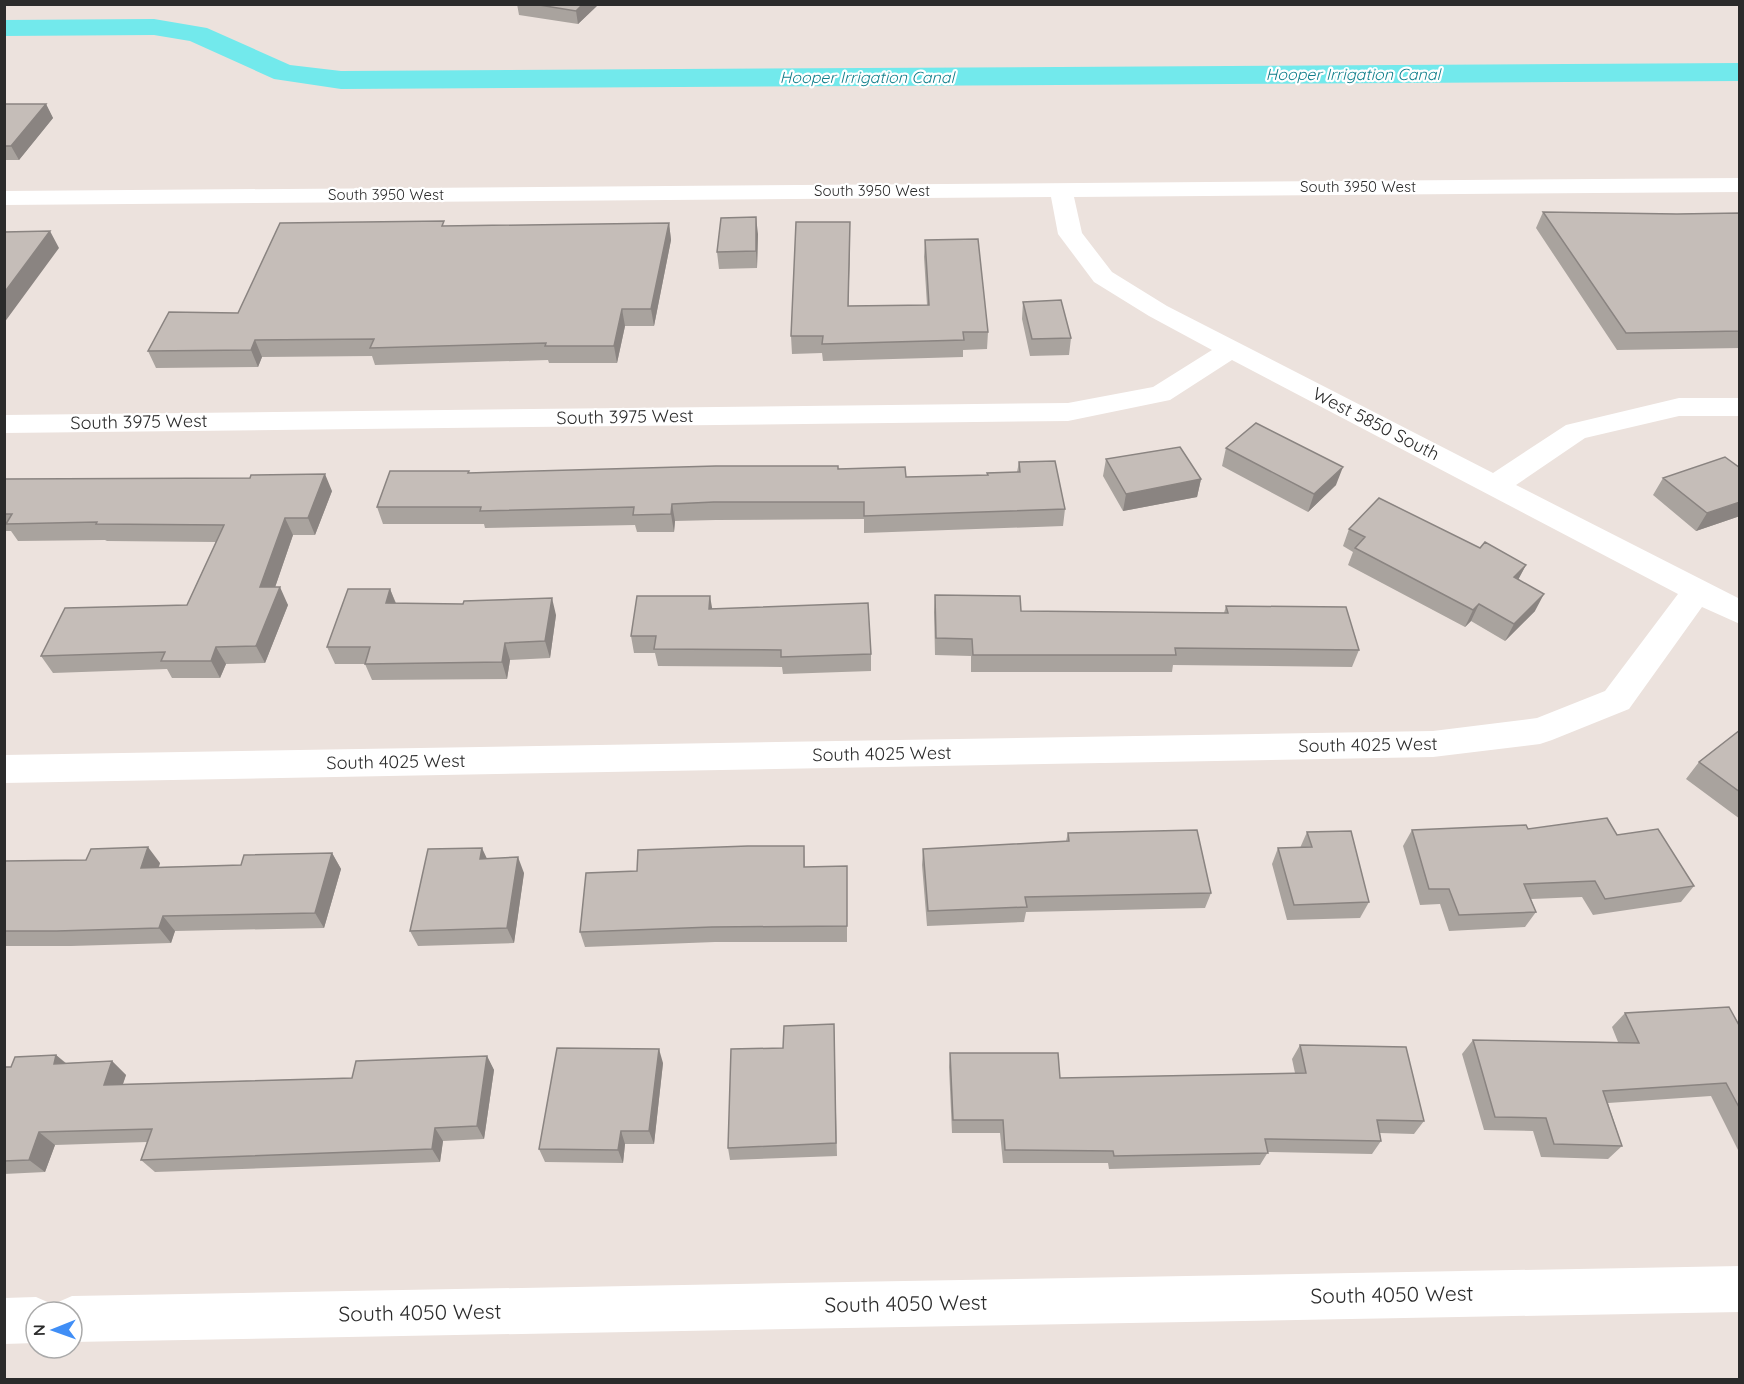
<svg xmlns="http://www.w3.org/2000/svg" width="1744" height="1384" viewBox="0 0 1744 1384" font-family="Quicksand,sans-serif">
	<rect width="100%" height="100%" fill="#ece2dd"/>
	<g fill="none" stroke-linecap="round" stroke-linejoin="round">
		<!-- canal -->
		<path fill="#72e9ec" fill-rule="evenodd" d="M154 19 207 28 290 65 341 71 1740 63V81L341 89 274 79 190 41 154 35 4 36V20Z"/>
		<!-- minor -->
		<path fill="#fff" fill-rule="evenodd" d="M1740 178V192L1074 197 1082 233 1112 272 1167 306 1493 473 1566 425 1679 398H1740V416H1679L1585 438 1516 485 1740 599V624L1702 607 1629 709 1552 740 1540 744 1433 757 4 783V755L1433 731 1537 718 1605 691 1678 594 1232 360 1170 400 1068 421 4 433V415L1068 403 1153 387 1212 350 1149 316 1094 282 1058 234 1051 197 4 205V191Z
			M1740 1266V1312L72 1342V1312H36V1343L4 1344V1298L36 1297 52 1304 54 1307 56 1303 72 1296Z"/>
	</g>
	<!-- wall -->
	<path fill="#a9a39e" d="M517 4H599L578 24 519 15Z
		M4 104H46L53 118 19 160H4Z
		M1543 212 1677 214 1740 213V348L1617 350 1536 228Z
		M669 223 671 240 654 326H625L617 363H549L548 360 375 365 372 356 262 357 258 367 156 368 148 351 446 226Z
		M758 234 757 268 719 269 717 252Z
		M850 239 848 306 927 305 924 257 925 240 988 332 987 349 963 350V357L823 361 822 353 792 354 791 336Z
		M1023 302 1071 338 1069 355 1030 356 1022 319Z
		M1226 448 1336 485 1308 512 1222 466Z
		M1106 459 1201 479 1197 497 1123 511 1103 476Z
		M1019 462 1065 509 1063 526 864 533V519L716 520 675 521 674 532H637L635 525 485 528 484 524H383L377 507 470 473 838 469 906 477 987 476V473L1017 472Z
		M1740 468V516L1696 531 1653 495 1663 478Z
		M4 479 332 491 315 535H293L275 587 288 605 265 663 226 664 220 678H172L167 669 53 673 41 656 187 605 216 542 107 541 105 540 18 541 11 531H4Z
		M1349 529 1480 548 1526 565 1518 579 1535 611 1505 641 1471 621 1465 627 1348 565 1353 552 1343 546Z
		M390 589 396 603 556 615 550 658 510 660 507 679 372 680 365 664H335L327 647Z
		M935 595 1021 611 1224 613 1226 606 1359 650 1352 667 1173 665 1172 672H971V656L935 655 934 612Z
		M712 609 871 654V671L783 674 782 667 658 666 655 653H634L631 636Z
		M1740 730V819L1686 779 1699 762Z
		M1528 829 1617 835 1694 886 1681 902 1593 915 1582 897 1531 899 1536 912 1525 927 1449 931 1440 904 1420 905 1403 846 1412 830Z
		M1307 832 1369 902 1360 918 1287 920 1272 864 1278 848H1300Z
		M1068 833 1211 893 1205 908 1026 912 1024 922 927 926 922 865 923 849 1066 841Z
		M804 846 805 867 847 866V942H715L585 947 580 932Z
		M332 853 341 869 324 928 175 931 171 943 71 946H4V861L160 863 159 867 241 865Z
		M487 858 524 873 514 943 418 946 410 931Z
		M1625 1013 1740 1027V1154L1711 1096 1608 1103 1622 1146 1608 1159 1541 1157 1533 1131 1484 1130 1462 1054 1473 1040 1618 1042 1612 1027Z
		M834 1024 837 1156 730 1160 728 1148 783 1048Z
		M1300 1045 1424 1121 1414 1134 1380 1133 1381 1141 1372 1154 1268 1152 1260 1165 1109 1169 1108 1163H1003L1000 1133H952L949 1067 950 1053 1060 1078 1295 1073 1292 1059Z
		M56 1055 66 1063 112 1061 126 1075 123 1084 352 1078 487 1056 494 1070 484 1139 443 1141 440 1162 155 1172 141 1160 147 1142 55 1145 45 1172 4 1174V1067H11Z
		M663 1063 654 1144H625L623 1163 545 1162 539 1149Z"/>
	<!-- shaded-wall -->
	<path fill="#8a8481" d="M583 4H599L578 24 576 11Z
		M46 104 53 118 19 160 11 146Z
		M756 217 758 234 757 268 756 251Z
		M850 222V239L848 323V306Z
		M669 223 671 240 654 326 651 309Z
		M50 231 59 248 4 323V293Z
		M622 309 625 326 617 363 614 346Z
		M255 340 262 357 258 367 251 350Z
		M1343 467 1336 485 1308 512 1314 494Z
		M325 474 332 491 315 535 308 518Z
		M1201 479 1197 497 1123 511 1126 494Z
		M1740 502V516L1696 531 1707 513Z
		M672 504 675 521 674 532 671 514Z
		M285 518 293 535 269 605 260 587Z
		M1526 565 1517 582 1514 577Z
		M280 587 288 605 265 663 256 646Z
		M390 589 397 607 386 603Z
		M1544 594 1535 611 1505 641 1514 624Z
		M710 596 713 613 709 609Z
		M552 598 556 615 550 658 545 641Z
		M1479 604 1471 621 1465 627 1473 610Z
		M505 643 510 660 507 679 502 662Z
		M216 647 226 664 220 678 211 661Z
		M148 847 160 863 153 883 141 868Z
		M482 848 489 863 480 859Z
		M332 853 341 869 324 928 315 913Z
		M518 857 524 873 514 943 507 928Z
		M163 916 175 931 171 943 159 928Z
		M659 1049 663 1063 654 1144 649 1131Z
		M56 1055 71 1068 54 1064Z
		M487 1056 494 1070 484 1139 477 1126Z
		M112 1061 126 1075 118 1098 104 1085Z
		M435 1128 443 1141 440 1162 432 1149Z
		M621 1131 625 1144 623 1163 618 1150Z
		M39 1132 55 1145 45 1172 29 1160Z"/>
	<!-- building -->
	<path fill="#c5bdb8" stroke="#8a8481" stroke-width="1.5" d="M533 4H583L576 11Z
		M4 104H46L11 146H4Z
		M1543 212 1677 214 1740 213V331L1626 333Z
		M756 217V251L717 252 721 218Z
		M444 221 442 226 669 223 651 309H622L614 346H545L546 343 370 348 374 339 255 340 251 350 148 351 169 312 238 313 280 223Z
		M796 222H850L848 306 929 305 925 240 978 239 988 332H963L964 340 822 344 823 336H791Z
		M50 231 4 293V232Z
		M1061 300 1071 338 1032 339 1023 302Z
		M1256 423 1343 467 1314 494 1226 448Z
		M1180 447 1201 479 1126 494 1106 459Z
		M1725 457 1740 468V502L1707 513 1663 478Z
		M1055 461 1065 509 864 516V502H714L672 504 671 514 633 515 634 507 480 511 481 507H377L390 471H469L468 473 716 466H838V469L905 467 906 477 988 475 987 473 1020 472 1019 462Z
		M325 474 308 518H285L260 587H280L256 646 216 647 211 661H161L165 652 41 656 65 608 187 605 224 525 96 524 97 522 6 524 12 514H4V479L250 478 251 475Z
		M1379 498 1480 548 1485 542 1526 565 1514 577 1544 594 1514 624 1479 604 1473 610 1355 548 1365 537 1349 529Z
		M348 589H390L386 603 463 604 464 601 552 598 545 641 505 643 502 662 365 664 370 647H327Z
		M935 595 1020 596 1021 611 1228 613 1226 606 1346 607 1359 650 1175 648 1176 655H973L972 639 936 638Z
		M637 596H710L709 609 868 603 871 654 781 657V650L654 649 656 636H631Z
		M1740 730V792L1699 762Z
		M1607 818 1617 835 1658 829 1694 886 1605 899 1595 881 1524 884 1536 912 1459 915 1449 889H1429L1412 830 1526 825 1528 829Z
		M1197 830 1211 893 1025 897 1027 907 928 911 923 849 1069 841 1068 833Z
		M1351 831 1369 902 1294 905 1278 848 1312 847 1307 832Z
		M748 846H804V867L847 866V926L712 927 580 932 586 873 637 871 638 850Z
		M148 847 141 868 241 865 244 855 332 853 315 913 163 916 159 928 57 931H4V861L86 860 91 849Z
		M482 848 480 859 518 857 507 928 410 931 428 849Z
		M1729 1007 1740 1027V1109L1726 1083 1603 1091 1622 1146 1554 1144 1546 1118 1495 1117 1473 1040 1639 1043 1625 1013Z
		M834 1024 836 1143 728 1148 731 1049 783 1048 784 1026Z
		M1300 1045 1406 1047 1424 1121 1377 1120 1381 1141 1265 1139 1268 1153 1114 1156 1113 1151 1005 1150 1003 1120H953L950 1053H1058L1060 1078 1306 1073Z
		M557 1048 659 1049 649 1131H621L618 1150 539 1149Z
		M56 1055 54 1064 112 1061 104 1085 352 1078 356 1061 487 1056 477 1126 435 1128 432 1149 141 1160 152 1129 39 1132 29 1160 4 1161V1067H11L15 1057Z"/>
	<g text-anchor="middle" stroke-width="4.5" stroke-linejoin="round" paint-order="stroke">
		<!-- far-street labels -->
		<g font-size="15" fill="#2b2b2b" stroke="#fff">
			<text x="1358" y="192">South 3950 West</text>
			<text x="872" y="196">South 3950 West</text>
			<text x="386" y="200">South 3950 West</text>
		</g>
		<!-- far-water labels -->
		<g font-size="16" font-style="italic" fill="#107f8b" stroke="#fff">
			<text x="1353" y="80">Hooper Irrigation Canal</text>
			<text x="867" y="83">Hooper Irrigation Canal</text>
		</g>
		<!-- street labels -->
		<g font-size="18" fill="#2b2b2b" stroke="#fff">
			<text transform="translate(625 417) rotate(-1)" y="6">South 3975 West</text>
			<text transform="translate(139 422) rotate(-1)" y="6">South 3975 West</text>
			<text transform="translate(1376 424) rotate(27)" y="6">West 5850 South</text>
			<text transform="translate(1368 745) rotate(-1)" y="6">South 4025 West</text>
			<text transform="translate(882 754) rotate(-1)" y="6">South 4025 West</text>
			<text transform="translate(396 762) rotate(-1)" y="6">South 4025 West</text>
		</g>
		<!-- near-street labels -->
		<g font-size="21" fill="#2b2b2b" stroke="#fff">
			<text transform="translate(1392 1295) rotate(-1)" y="7">South 4050 West</text>
			<text transform="translate(906 1304) rotate(-1)" y="7">South 4050 West</text>
			<text transform="translate(420 1313) rotate(-1)" y="7">South 4050 West</text>
		</g>
	</g>
	<!-- border -->
	<rect width="1744" height="1384" fill="none" stroke="#2b2b2b" stroke-width="12"/>
	<!-- north arrow -->
	<g transform="translate(54 1330) rotate(269)"><circle r="28" fill="#ffffff" stroke="#aaaaaa" stroke-width="1.5"/>
	<path d="M0-4.5L10 22L0 15L-10 22Z" fill="#408ef6"/>
	<text y="-9" font-size="16" font-weight="bold" text-anchor="middle" fill="#2b2b2b">N</text>
	</g>
</svg>
